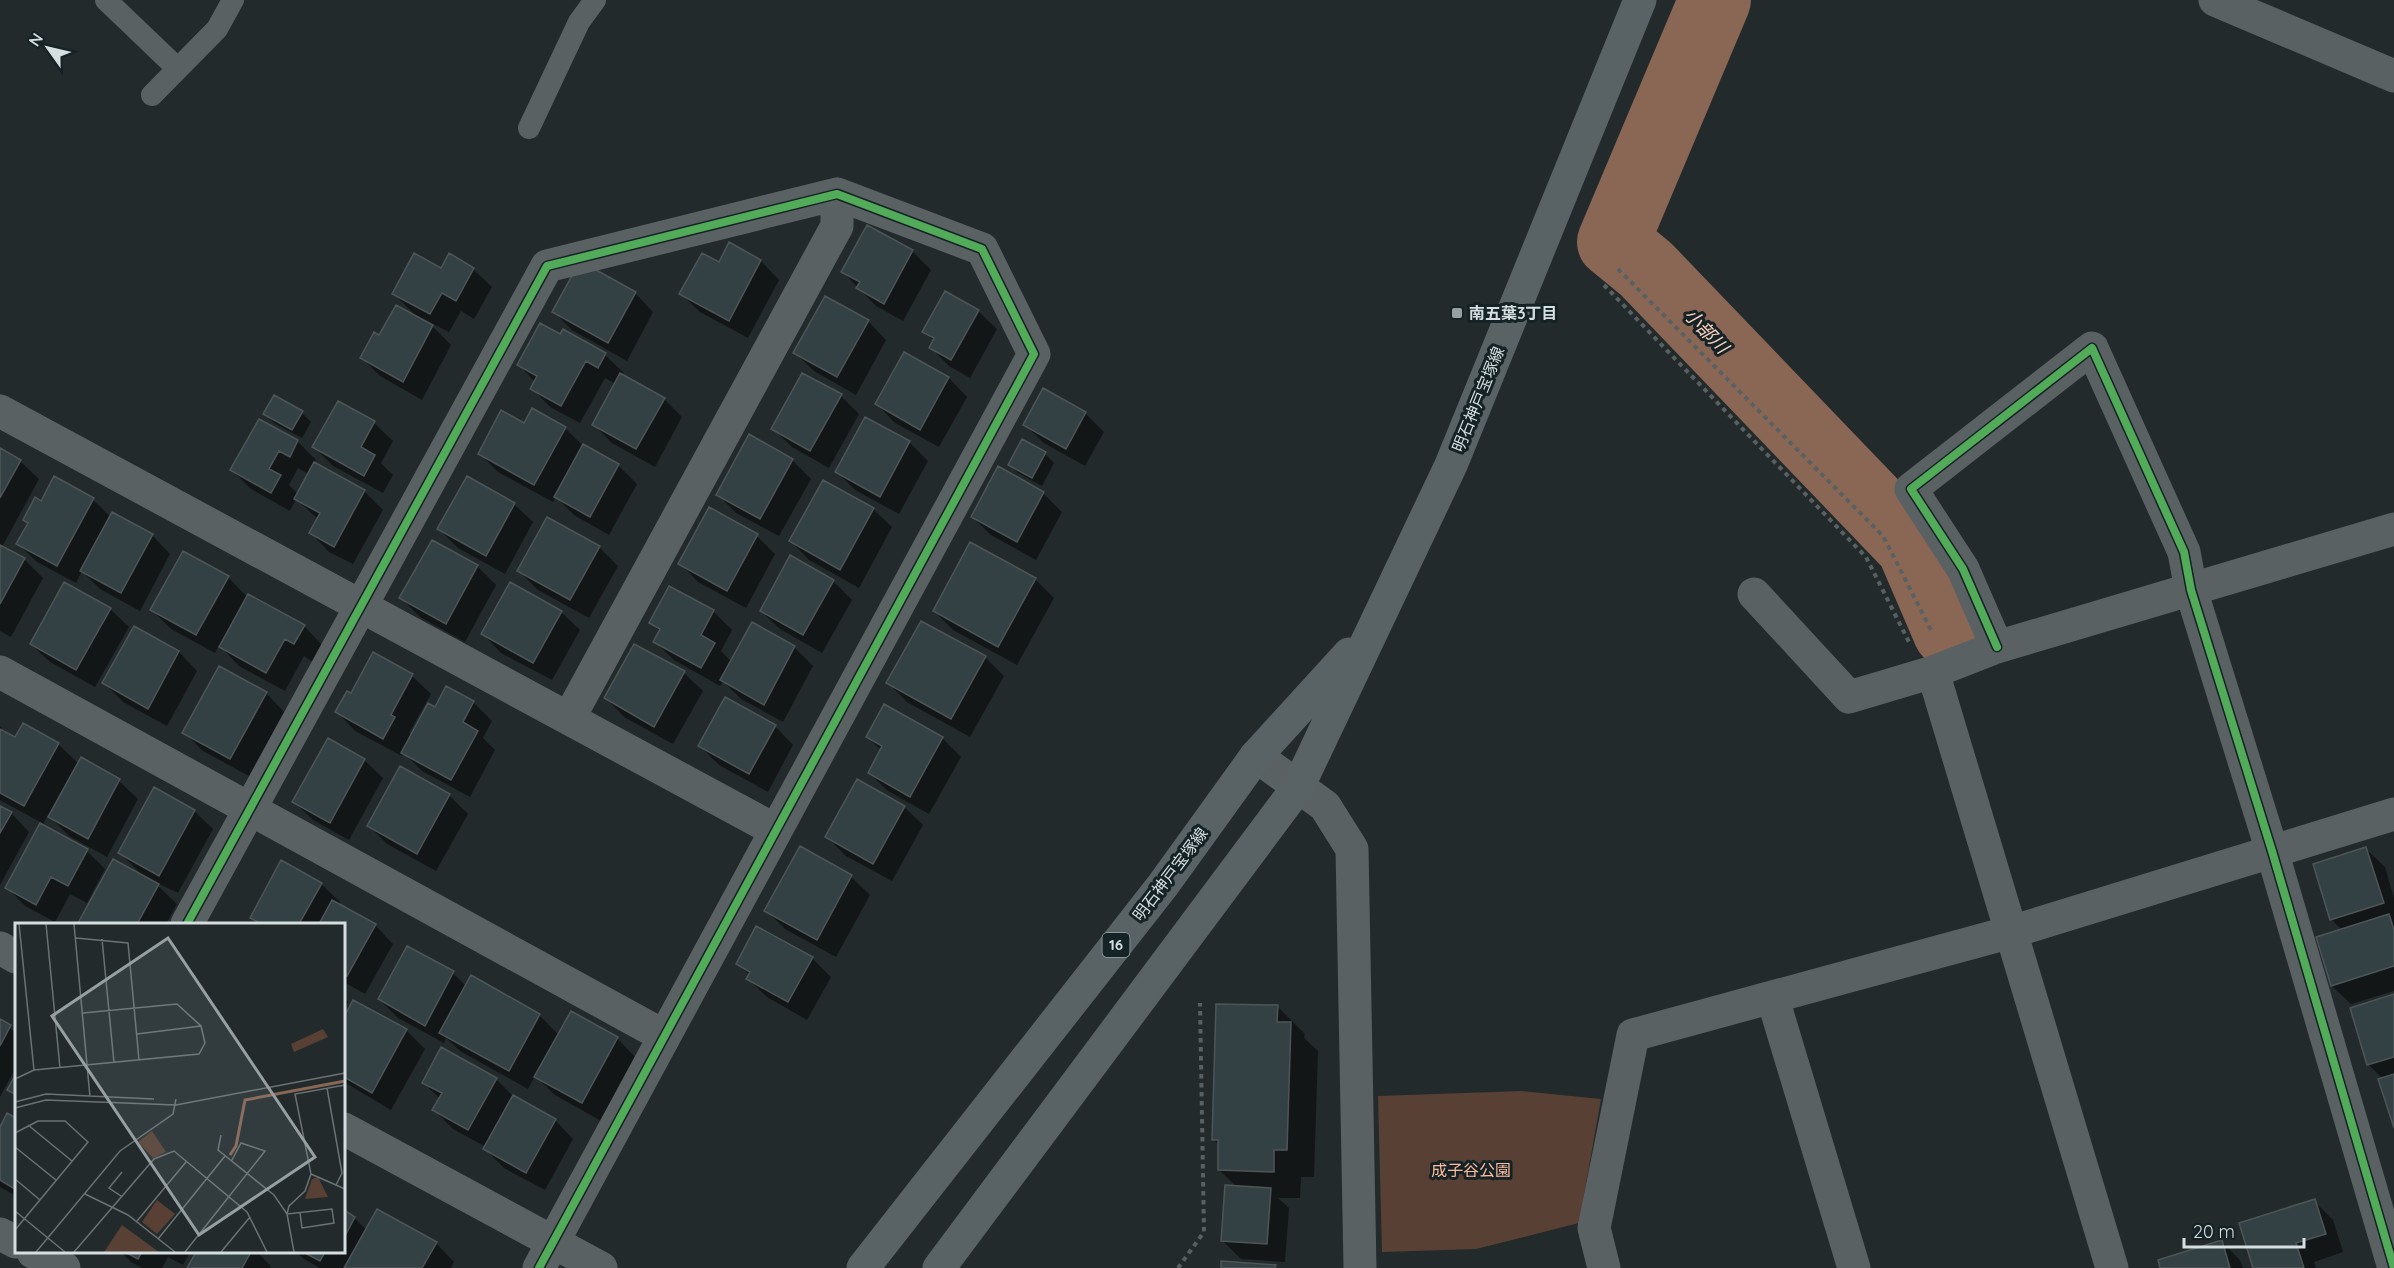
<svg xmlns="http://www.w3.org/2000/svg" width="2394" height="1268" viewBox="0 0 2394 1268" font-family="Quicksand,'Noto Sans JP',sans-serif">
	<rect width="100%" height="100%" fill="#222a2c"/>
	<!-- green -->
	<path fill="#584034" d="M1522 1091 1601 1099 1579 1223 1476 1249 1382 1252 1378 1096Z"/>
	<!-- shadow -->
	<path fill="#0007" fill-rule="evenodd" d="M868 227 912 251 931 270 903 321 876 306 843 272Z
		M730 245 761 261 779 280 748 338 700 312 681 294 719 264Z
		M473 269 492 287 474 319 461 311 449 332 427 321 451 345 422 400 380 376 362 358 380 337 417 317 394 294 441 270Z
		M635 293 653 312 627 361 572 330 554 312Z
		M978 311 997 329 970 378 949 366 931 348 934 341 924 331Z
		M868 321 886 340 856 395 814 371 795 353Z
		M563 331 605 355 624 373 622 376 664 399 682 417 655 467 612 443 594 425 616 384 605 378 580 423 550 407 532 388 535 382 519 365 561 335Z
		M904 354 949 378 967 397 939 447 895 423 877 404Z
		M1043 390 1085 413 1104 432 1085 466 1044 443 1025 425Z
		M841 396 859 414 829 468 792 447 773 429Z
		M339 403 374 423 393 441 381 463 393 475 383 493 333 466 314 447Z
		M302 413 311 422 302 438 274 423 265 414Z
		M866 419 909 442 928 461 899 514 855 490 837 472Z
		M259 421 298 442 316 460 314 464 364 491 383 510 353 564 329 552 311 533 318 519 296 499 290 511 251 489 232 470ZM298 468 309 474 298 494 289 485Z
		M565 428 583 446 618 465 637 484 609 535 574 515 556 497 553 502 498 472 480 454Z
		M750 436 792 460 811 479 779 536 736 513 717 494Z
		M1022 441 1045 454 1054 463 1042 486 1018 473 1009 464Z
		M0 450 20 461 39 479 2 547 24 559 43 578 11 637 0 631Z
		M999 468 1043 493 1062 512 1036 560 991 535 972 517Z
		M54 478 93 500 111 517 152 535 170 554 140 611 100 589 82 571 76 583 37 562 18 544 29 524 24 520 41 503Z
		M514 504 533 522 505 574 458 548 439 529Z
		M873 509 892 527 859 588 809 560 791 541Z
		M757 536 775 554 746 608 698 582 680 563Z
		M599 547 618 566 589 618 538 590 519 571Z
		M791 557 833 581 852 600 822 653 780 629 761 611Z
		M477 566 496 585 465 642 420 617 401 598Z
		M228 577 248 598 304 626 322 645 313 662 304 656 285 691 239 666 219 645 215 653 171 629 152 610Z
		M1035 579 1054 598 1017 665 953 630 934 611Z
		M670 588 714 612 732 630 721 651 732 662 753 624 794 647 813 666 783 722 741 699 723 681 720 686 674 660 655 642 660 632 651 622Z
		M110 609 129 627 95 687 50 662 31 644Z
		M561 612 580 630 552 680 501 653 483 634Z
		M134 628 179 652 197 671 167 726 123 702 104 683Z
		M635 646 684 673 703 691 673 744 624 717 606 698Z
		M374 654 412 676 431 694 409 733 412 736 435 709 447 688 473 702 492 721 483 738 495 750 470 797 422 771 404 753 402 756 355 731 337 712 352 695Z
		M985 657 1004 676 970 737 907 702 888 683Z
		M266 693 284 712 249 776 203 751 184 732Z
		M0 726 2 728 1 731 15 739 58 744 79 764 81 759 119 781 138 799 107 857 69 836 48 815 42 826 87 851 105 869 87 903 70 894 55 922 25 906 7 887 42 823 0 800Z
		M775 726 793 745 768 792 719 765 700 746Z
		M867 737 942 738 961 757 929 814 888 791 869 773 881 750Z
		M364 760 383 778 349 840 313 820 294 802Z
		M401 768 449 795 468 814 436 871 387 844 369 826Z
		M0 807 11 813 29 832 0 885Z
		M904 807 923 825 892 881 846 856 827 837Z
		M194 811 213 829 178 893 153 881 177 904 166 924H82L80 923 143 876 120 853Z
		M800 849 851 877 870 895 836 957 785 929 766 910Z
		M2366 849 2385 867 2394 898V991L2351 1004 2332 986 2318 938 2342 930 2331 919Z
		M321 884 340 902 339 905 375 925 393 944 365 994 344 982V924H259L252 917Z
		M757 928 812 958 831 977 807 1020 767 997 748 979 750 976 738 963Z
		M453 973 466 986 539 1015 559 1035 617 1038 635 1057 601 1121 555 1095 535 1076 528 1089 460 1051 446 1038 444 1043 398 1018 379 999Z
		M2394 996V1124L2383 1079 2369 1065 2352 1009Z
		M344 997 348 1002 344 1009Z
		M354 1002 406 1030 425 1049 391 1110 344 1082V1021Z
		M1277 1006 1305 1034 1304 1038 1318 1051 1314 1177H1301L1300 1198H1278L1289 1208 1285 1262 1241 1259 1223 1241 1237 1187 1219 1170V1145L1214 1140Z
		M0 1021 16 1033V1067L0 1097Z
		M496 1079 515 1098 555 1120 573 1139 545 1190 504 1168 485 1149 486 1147 453 1129 434 1110 440 1099 424 1083Z
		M8 1115 16 1120V1196L0 1187V1130Z
		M2314 1201 2333 1220 2343 1252 2314 1262 2316 1268H2254Z
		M344 1212 354 1218 367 1230 436 1243 454 1262 451 1268H320L304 1259 296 1252H344Z
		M2222 1242 2240 1260 2243 1268H2162Z
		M121 1252H190L183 1265 168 1257 162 1268H142L131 1262Z
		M198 1252H257L271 1266 270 1268H188Z"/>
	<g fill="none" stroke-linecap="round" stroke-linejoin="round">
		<!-- river -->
		<path stroke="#8a6654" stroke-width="72" d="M1715 0 1613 242 1646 269 1912 546 1949 632"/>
	</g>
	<!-- building -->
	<path fill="#334144" stroke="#4f5557" stroke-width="1.5" d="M867 225 913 250 884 304 856 288 860 282 841 272Z
		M729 242 761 260 729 321 679 294 702 253 719 262Z
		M414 253 441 268 449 253 474 268 456 301 442 293 430 314 392 294Z
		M580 261 636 292 608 343 552 312Z
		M945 291 979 310 951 360 929 348 934 338 922 332Z
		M825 296 869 320 837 377 793 353Z
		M396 305 433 325 403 382 360 358 374 332 379 335Z
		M540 323 560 334 563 329 606 353 598 368 586 361 561 406 530 389 537 376 517 365Z
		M904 352 949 377 920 430 875 404Z
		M620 373 665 398 636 449 592 425Z
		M802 373 842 394 810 451 771 429Z
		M1043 388 1086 412 1066 449 1023 425Z
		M274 395 303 411 292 430 263 414Z
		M338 401 375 421 361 447 375 455 364 476 312 447Z
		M532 408 566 427 534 485 478 454 501 410 524 423Z
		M865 417 910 441 880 497 835 472Z
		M259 419 298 440 290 457 279 451 269 469 281 475 271 493 230 470Z
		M749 434 793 459 760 519 716 495Z
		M1022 439 1046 452 1032 478 1008 465Z
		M583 444 619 464 590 517 554 497Z
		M0 448 21 460 0 498Z
		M314 462 365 490 334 547 309 533 320 513 294 499Z
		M998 466 1044 492 1017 542 971 517Z
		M54 476 94 498 57 566 16 544 28 523 23 520 35 497 41 501Z
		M467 476 515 503 486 556 437 529Z
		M823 480 874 508 840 570 789 541Z
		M709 507 758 534 727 591 678 564Z
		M112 512 153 534 121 593 80 571Z
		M547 517 600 546 570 600 517 571Z
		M432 540 478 565 446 624 399 598Z
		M970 542 1036 578 998 647 933 611Z
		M0 545 25 558 0 604Z
		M183 551 229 576 196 635 150 610Z
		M790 555 834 580 803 635 760 611Z
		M64 582 111 608 76 670 30 644Z
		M510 582 562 611 533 663 481 634Z
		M669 586 714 610 701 635 715 643 701 668 653 642 660 629 649 623Z
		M248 594 305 625 294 644 285 639 266 673 219 647Z
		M921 621 986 656 951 719 886 683Z
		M752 622 795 646 764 705 720 680Z
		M134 626 179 651 148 709 102 683Z
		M634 644 685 671 654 727 604 698Z
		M373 652 413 674 391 715 395 717 383 739 335 712 347 691 351 693Z
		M219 666 267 692 230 759 182 733Z
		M446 686 474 701 463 722 478 731 451 780 401 753 428 703 435 707Z
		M725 697 776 725 749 774 698 746Z
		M884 704 943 737 910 797 868 773 882 746 866 737Z
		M23 723 59 743 24 806 0 793V729L15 737Z
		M328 738 365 759 330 823 292 802Z
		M81 757 120 779 88 839 48 817Z
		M400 766 450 794 417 854 367 826Z
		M857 779 905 806 873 864 825 837Z
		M154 787 195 810 159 876 118 853Z
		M0 806 12 812 0 833Z
		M40 823 88 849 68 886 51 877 36 905 5 888Z
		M800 846 852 875 817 940 764 911Z
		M2366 847 2384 903 2330 920 2313 864Z
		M113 859 159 884 137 924H81L78 923Z
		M281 860 322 883 299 924H262L250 918Z
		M332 900 376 924 347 976 344 975V924H319Z
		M2389 914 2394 930V966L2331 986 2316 937Z
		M756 926 813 957 788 1002 746 979 750 972 736 964Z
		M407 946 454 971 425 1026 378 999Z
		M471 975 540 1014 509 1071 439 1033Z
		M2394 994V1057L2367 1065 2350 1008Z
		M353 1000 407 1029 372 1093 344 1077V1017Z
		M1216 1004 1278 1005 1277 1022H1291L1287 1150H1274V1172L1218 1170V1140H1212Z
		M571 1011 618 1037 582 1103 534 1077Z
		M0 1019 11 1025 0 1046Z
		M441 1047 497 1078 468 1130 432 1110 442 1093 422 1083Z
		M16 1074V1095L7 1090Z
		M2394 1074V1128L2378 1079Z
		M513 1095 556 1119 526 1173 483 1149Z
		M7 1113 16 1118V1182L13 1188 0 1180V1127Z
		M1225 1185 1271 1188 1267 1244 1221 1241Z
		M2315 1199 2326 1234 2296 1243 2304 1268H2253L2239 1223Z
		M377 1209 437 1242 422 1268H344Z
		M344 1210 355 1217 344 1238Z
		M2222 1240 2230 1268H2160L2158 1260Z
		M125 1252H142L138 1259Z
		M196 1252H251L242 1268H187Z
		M303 1252H325L320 1261Z
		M1221 1261 1276 1265 1275 1268H1221Z"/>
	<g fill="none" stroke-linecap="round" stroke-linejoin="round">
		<!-- path -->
		<path stroke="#596062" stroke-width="4" stroke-dasharray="4.5 4.5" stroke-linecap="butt" d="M1618 269 1883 536 1932 632
			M1604 285 1866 557 1909 642
			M1178 1268 1204 1232 1200 1003"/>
		<!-- service -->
		<path stroke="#5a6163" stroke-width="22" d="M106 0 177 68
			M152 95 217 29 233 0
			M529 128 579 22 595 0"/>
		<!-- minor -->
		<path stroke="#5a6163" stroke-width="33" d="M2215 0 2394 76
			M0 411 775 830
			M1754 594 1849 697 1933 672 1997 647 2394 529
			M1997 647 1963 569 1911 489 2092 348 2184 552 2191 590 2272 851 2394 1268
			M0 672 664 1036
			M1933 672 2112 1268
			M569 718 837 226V194
			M187 924 547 266 837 194 982 249 1034 354 539 1268
			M1773 999 1854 1268
			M0 1234 16 1242
			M33 1252 64 1268
			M1604 1268 1594 1228 1633 1035 2011 932 2394 814"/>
		<!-- tertiary -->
		<path stroke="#5a6163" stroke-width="33" d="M1256 756 1325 806 1352 849 1360 1268
			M0 948 16 957
			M344 1129 601 1268"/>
		<!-- primary -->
		<path stroke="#596265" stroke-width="33" d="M863 1268 1163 885 1256 756 1349 654
			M939 1268 1298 787 1451 465 1640 0"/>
		<!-- cycleway casing -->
		<g stroke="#152226" stroke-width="11">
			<path id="cycleway" d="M1997 647 1963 569 1911 489 2092 348 2184 552 2191 590 2272 851 2394 1268
				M187 924 547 266 837 194 982 249 1034 354 539 1268"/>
		</g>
		<!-- cycleway -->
		<use href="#cycleway" stroke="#51ab58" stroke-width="8"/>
	</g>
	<!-- markers -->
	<rect fill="#969fa1" stroke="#152226" stroke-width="2" x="1451" y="307" width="12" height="12" rx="3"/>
	<g text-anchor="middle" stroke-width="6" stroke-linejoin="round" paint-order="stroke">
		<!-- shield labels -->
		<rect fill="#152226" stroke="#9ba6a8" stroke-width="1.5" x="1102.5" y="933" width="27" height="24" rx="4.5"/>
		<g font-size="15" font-weight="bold" fill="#d5dee0">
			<text x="1116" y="950">16</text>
		</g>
		<!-- poi labels -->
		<g font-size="16" font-weight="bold" fill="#d5dee0" stroke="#152226" text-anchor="start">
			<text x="1469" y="319">南五葉3丁目</text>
		</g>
		<!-- street labels -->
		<g font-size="16" fill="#d5dee0" stroke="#152226">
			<text transform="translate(1478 399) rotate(-68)" y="6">明石神戸宝塚線</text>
			<text transform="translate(1170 874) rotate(-53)" y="6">明石神戸宝塚線</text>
		</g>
		<!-- park labels -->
		<g font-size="16" fill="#febb9a" stroke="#152226">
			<text x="1471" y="1176">成子谷公園</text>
		</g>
		<!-- water labels -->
		<g font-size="18" font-style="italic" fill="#fdd4c0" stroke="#152226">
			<text transform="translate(1706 331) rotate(46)" y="6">小部川</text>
		</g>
	</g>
	<!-- overview -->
	<g transform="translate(15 923)">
		<rect width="330" height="330" fill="#222a2c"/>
		<path d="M308 106 313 114 279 129 276 121ZM137 208 151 229 138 235 123 219ZM303 254 313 274 290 276 297 256ZM142 277 160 291 142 311 127 299ZM107 302 144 329H89Z" fill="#584034"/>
		<path fill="none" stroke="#8a6654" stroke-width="3" d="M215 232 221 223 230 177 330 158"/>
		<path fill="none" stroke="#6a7274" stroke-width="1.5" d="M4 1 19 147M31 1 45 145M59 1 75 174M61 15 113 20 124 137M87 16 99 140M122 111 186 103M0 156 19 147 184 131 190 120 186 103 162 81 68 90M312 165 327 250 321 262M0 179 31 171 139 176M0 185 31 177 161 182 330 150M13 202 57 238M0 210 23 198H50L73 219 0 307M206 212 203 227 259 272 272 291 317 286 319 300 287 305 285 290M0 224 41 257M296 251 330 266M0 256 25 277M70 271 113 292 160 329M106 273 94 265 107 249M0 288 50 329M122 298 171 239M143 316 210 233M21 329 105 228 158 191 161 176M59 329 139 236 159 228 232 289 252 329M170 329 250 228 226 220 217 237M206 329 235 294M279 329 272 291 274 283 290 268 296 251 280 171 330 162"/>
		<path fill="#969fa1" fill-opacity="0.15" stroke="#969fa1" stroke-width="3" d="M153 15 300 234 184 312 37 93Z"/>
		<rect width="330" height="330" fill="none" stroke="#d5dee0" stroke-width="3"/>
	</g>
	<!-- north arrow -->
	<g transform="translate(48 48) rotate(304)" stroke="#152226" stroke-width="4.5" paint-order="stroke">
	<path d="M0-4.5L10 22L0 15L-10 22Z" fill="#d5dee0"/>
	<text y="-9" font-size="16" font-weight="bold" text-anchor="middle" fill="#d5dee0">N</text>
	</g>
	<!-- scale -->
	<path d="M2184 1238v9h120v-9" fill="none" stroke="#d5dee0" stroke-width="3"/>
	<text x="2193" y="1238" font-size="18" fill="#d5dee0" stroke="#152226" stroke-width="4.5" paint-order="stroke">20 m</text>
</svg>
